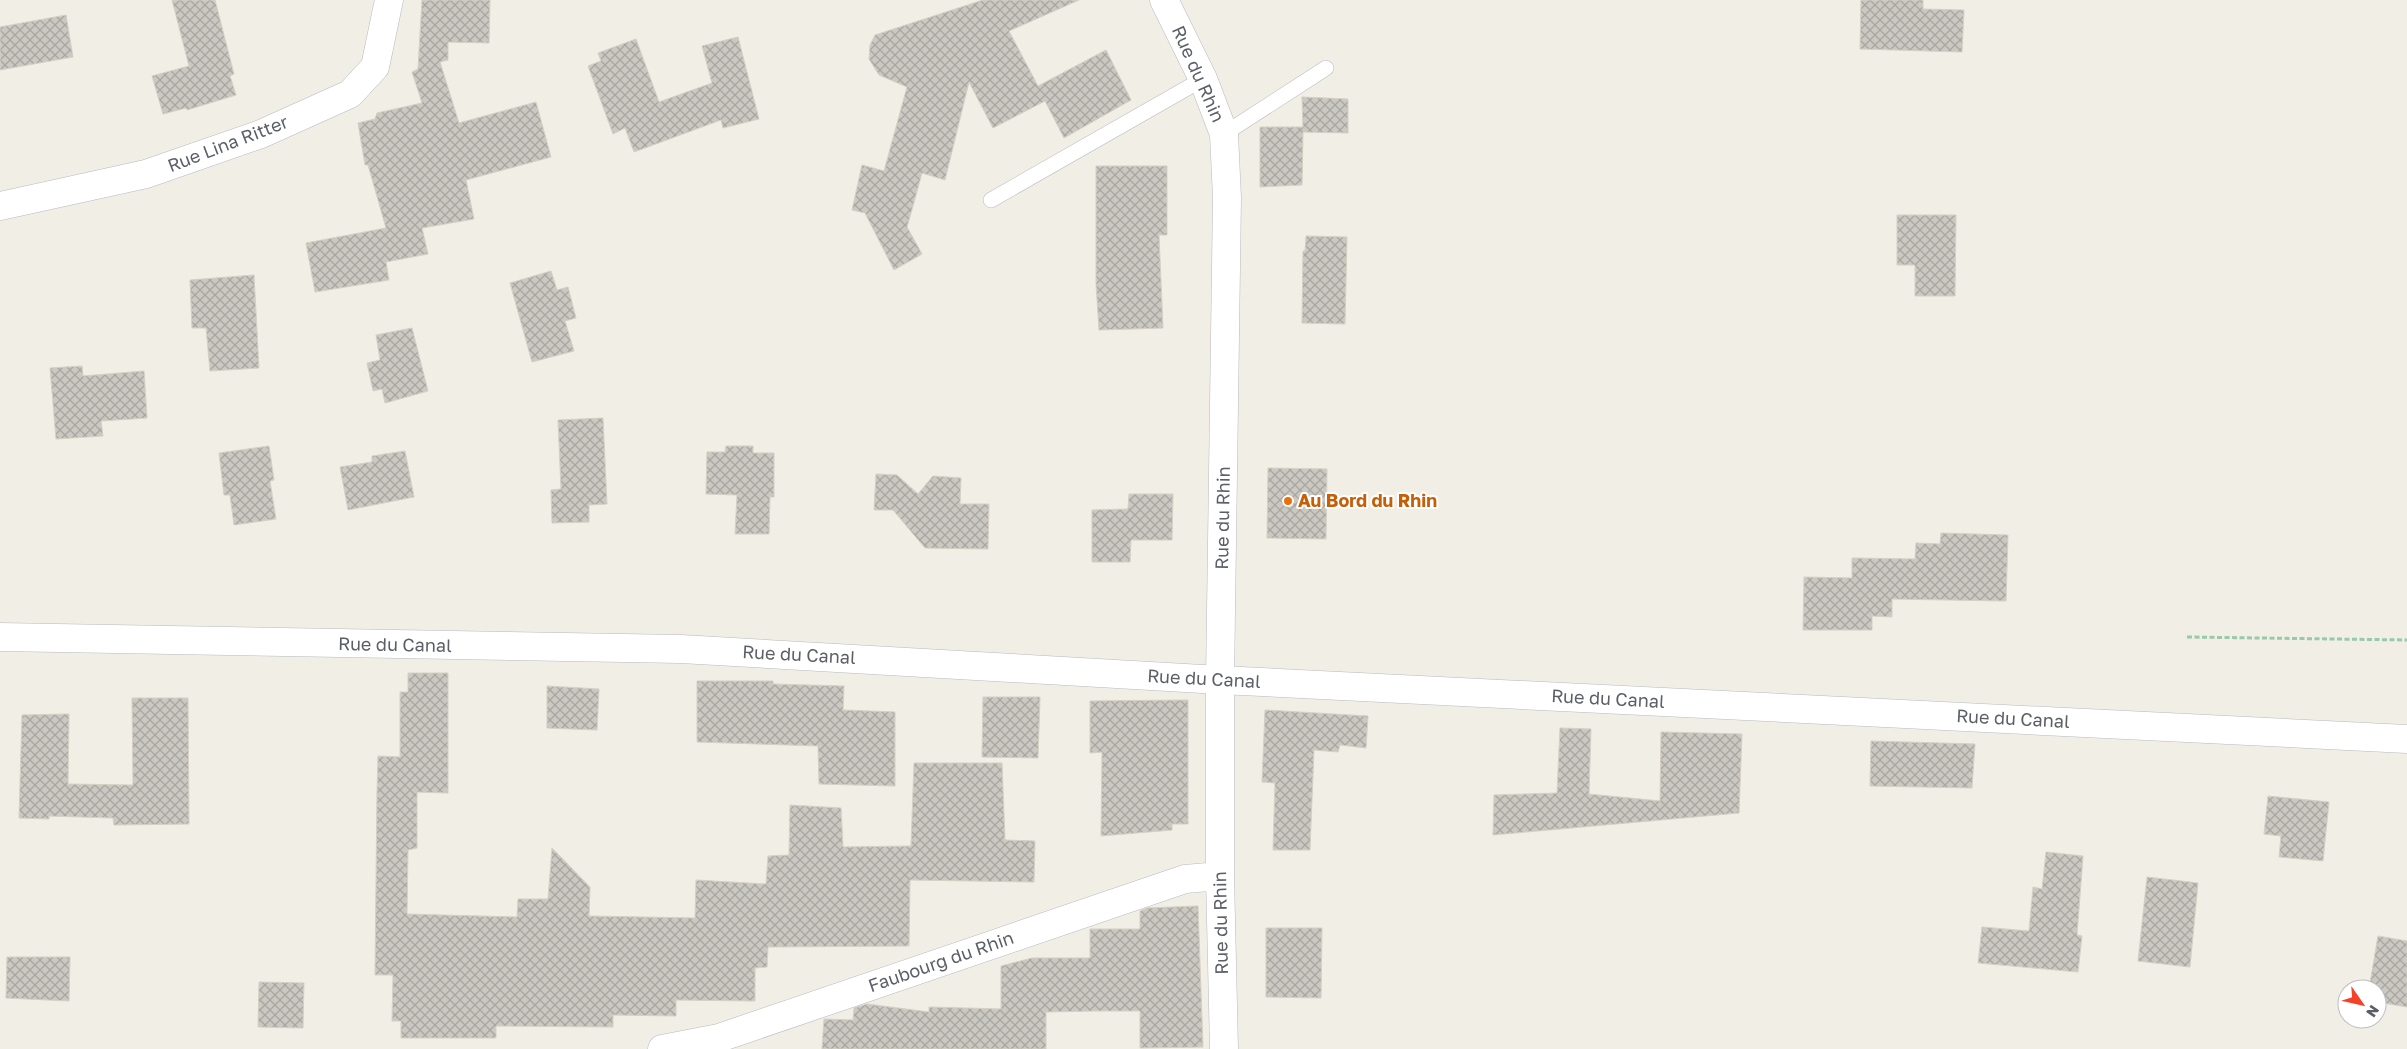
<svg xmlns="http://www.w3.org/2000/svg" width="2407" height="1049" viewBox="0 0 2407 1049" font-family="'Golos Text',sans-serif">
	<defs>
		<pattern id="building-cross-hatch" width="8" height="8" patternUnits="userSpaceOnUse" patternTransform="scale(1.25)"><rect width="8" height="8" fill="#cbc8c2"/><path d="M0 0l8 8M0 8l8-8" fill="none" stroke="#a8a6a1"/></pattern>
	</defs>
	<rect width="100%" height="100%" fill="#f0eee5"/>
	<!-- building -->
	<path fill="url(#building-cross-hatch)" stroke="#d5d0c3" d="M172 0H215L234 74 230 76 236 95 187 110 186 108 163 114 152 76 189 66Z
		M422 0H490L489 43 448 42V60L440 62 459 123 536 102 551 157 466 180 474 219 422 228 428 254 386 262 389 280 315 292 306 243 386 228 368 165H365L358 123 375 119 377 113 422 103 412 72 418 69Z
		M983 0H1079L1009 31 1038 86 1106 50 1131 100 1064 138 1045 101 993 128 969 82 945 180 922 173 913 206 907 227 922 254 894 270 865 213 852 210 862 165 884 171 907 87 879 75 869 59 870 45 875 35Z
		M1861 0H1923V9L1964 10 1962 52 1860 49Z
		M66 15 73 57 0 70V27Z
		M738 37 759 119 723 128 721 120 634 152 625 128 613 134 588 66 601 61 598 53 636 39 659 102 712 83 702 46Z
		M1302 97 1348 99V133L1303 132 1302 185 1260 187V127H1303Z
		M1096 166H1167V235H1159L1163 328 1099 330 1096 284Z
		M1897 215H1956L1955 296H1915V265H1897Z
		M1306 236 1347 237 1345 324 1302 323 1303 251H1305Z
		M551 271 557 290 568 287 576 318 565 321 574 351 532 362 510 283Z
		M254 275 259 368 210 371 206 328H192L190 280Z
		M412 328 428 391 385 403 382 389 373 391 367 363 380 360 376 335Z
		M82 366 83 376 144 371 147 418 101 421 103 436 56 439 50 368Z
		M603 418 607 504 589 505V522L552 523 551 490 561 489 558 420Z
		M269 446 274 480 270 481 276 519 234 525 230 495H224L219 453Z
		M726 446H753V453H774V497H770L769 534H735L737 495 706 494 707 452H725Z
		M405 451 414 497 348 510 340 467 372 462V456Z
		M1268 468 1327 469 1326 539 1267 538Z
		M876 474 897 475 918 494 933 476 961 478 960 504H989L988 549 925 548 893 510H874Z
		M1129 494H1173L1172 540H1131L1130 562H1092V510L1128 509Z
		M1941 533 2008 535 2006 601 1892 599V617L1872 616V630H1803L1804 577 1852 578V558L1915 559 1916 543 1940 544Z
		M408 673H448V793L417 792V848L408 850 407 914 517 917 518 899H548L552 848 590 887 589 916 695 918 696 880 766 884 768 856 789 855 790 805 841 808 843 847 911 846 914 763H1002L1005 840 1035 841 1034 882 910 880 909 946 768 947 767 967 755 968V1001L676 1000V1016L613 1015V1027L496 1026V1038H401V1021H392L393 975H375L377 791 378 756 400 757V692H408Z
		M697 681H773V684L844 686 843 710 895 712V786L819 784 818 746 697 742Z
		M547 686 599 689 597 730 547 728Z
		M983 697H1040L1038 758 982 757Z
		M132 698H188L189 824 114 825 113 818 49 816V819L19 818 22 715 69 714 68 784 133 785Z
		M1188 700V824H1172V830L1101 836 1102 752 1090 753V701Z
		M1265 710 1368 716 1366 748 1340 745 1338 752 1314 750 1310 850H1273L1275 783 1262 782Z
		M1560 728 1591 729 1589 794 1660 801 1661 732 1742 734 1739 813 1493 835 1494 795 1557 793Z
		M1871 741 1975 744 1972 788 1870 786Z
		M2268 796 2329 802 2323 861 2279 857 2281 836 2264 834Z
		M2046 852 2083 856 2077 935 2082 936 2078 972 1978 963 1982 927 2029 931 2033 887 2042 889Z
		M2147 877 2198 883 2190 967 2138 961Z
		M1198 906 1203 1047 1140 1048V1011H1095L1046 1012V1049H822L824 1019 853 1020 854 1008 867 1004 929 1012V1007L1001 1009V966L1032 958H1090V929H1140V911L1147 908Z
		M1266 928H1322L1321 998 1266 997Z
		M2378 936 2407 941V1007L2377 1002V989H2369Z
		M7 957H70L69 1001 6 998Z
		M259 982 304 983 303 1028 258 1027Z"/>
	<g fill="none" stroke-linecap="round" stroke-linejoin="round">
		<!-- lane casing -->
		<g stroke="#b7babf" stroke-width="16">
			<path id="lane" d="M1224 134 1326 68
				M991 200 1203 79"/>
		</g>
		<!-- street casing -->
		<g stroke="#b7babf" stroke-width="29">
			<path id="street" d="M1164 0 1203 79 1224 134 1227 198 1220 680V876L1224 1049
				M0 206 146 174 261 134 350 94 375 67 389 0
				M0 637 681 649 1220 680 2407 739
				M662 1049 719 1038 1185 879 1220 876"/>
		</g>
		<!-- path -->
		<path stroke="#98caa9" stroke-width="3" stroke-dasharray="5 2.5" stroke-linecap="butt" d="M2187 637 2407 640"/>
		<!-- lane -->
		<use href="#lane" stroke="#fff" stroke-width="15"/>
		<!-- street -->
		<use href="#street" stroke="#fff" stroke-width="28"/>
	</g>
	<!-- markers -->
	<circle fill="#e8710a" stroke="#fff" stroke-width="2" cx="1288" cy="501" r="5"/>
	<g text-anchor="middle" stroke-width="4" stroke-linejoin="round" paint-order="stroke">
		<!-- street labels -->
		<g font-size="18" fill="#5c6066" stroke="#fff">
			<text transform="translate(1198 74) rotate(66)" y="6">Rue du Rhin</text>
			<text transform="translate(228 144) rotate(-21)" y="6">Rue Lina Ritter</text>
			<text transform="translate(1223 518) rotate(-89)" y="6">Rue du Rhin</text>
			<text transform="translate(395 645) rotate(1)" y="6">Rue du Canal</text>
			<text transform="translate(799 655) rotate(3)" y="6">Rue du Canal</text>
			<text transform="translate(1204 679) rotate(3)" y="6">Rue du Canal</text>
			<text transform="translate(1608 699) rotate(3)" y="6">Rue du Canal</text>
			<text transform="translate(2013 719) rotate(3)" y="6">Rue du Canal</text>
			<text transform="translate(1221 923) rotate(-91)" y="6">Rue du Rhin</text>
			<text transform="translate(941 962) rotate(-19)" y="6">Faubourg du Rhin</text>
		</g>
		<!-- food labels -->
		<g font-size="18" font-weight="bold" fill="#c56008" stroke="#fff" text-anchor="start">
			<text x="1298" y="507">Au Bord du Rhin</text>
		</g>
	</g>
	<!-- north arrow -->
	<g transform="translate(2362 1004) rotate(124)"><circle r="24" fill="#ffffff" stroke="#bebfc2"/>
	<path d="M0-4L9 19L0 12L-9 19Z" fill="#f34228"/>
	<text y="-8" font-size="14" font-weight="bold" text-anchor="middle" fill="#5c6066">N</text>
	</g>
</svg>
